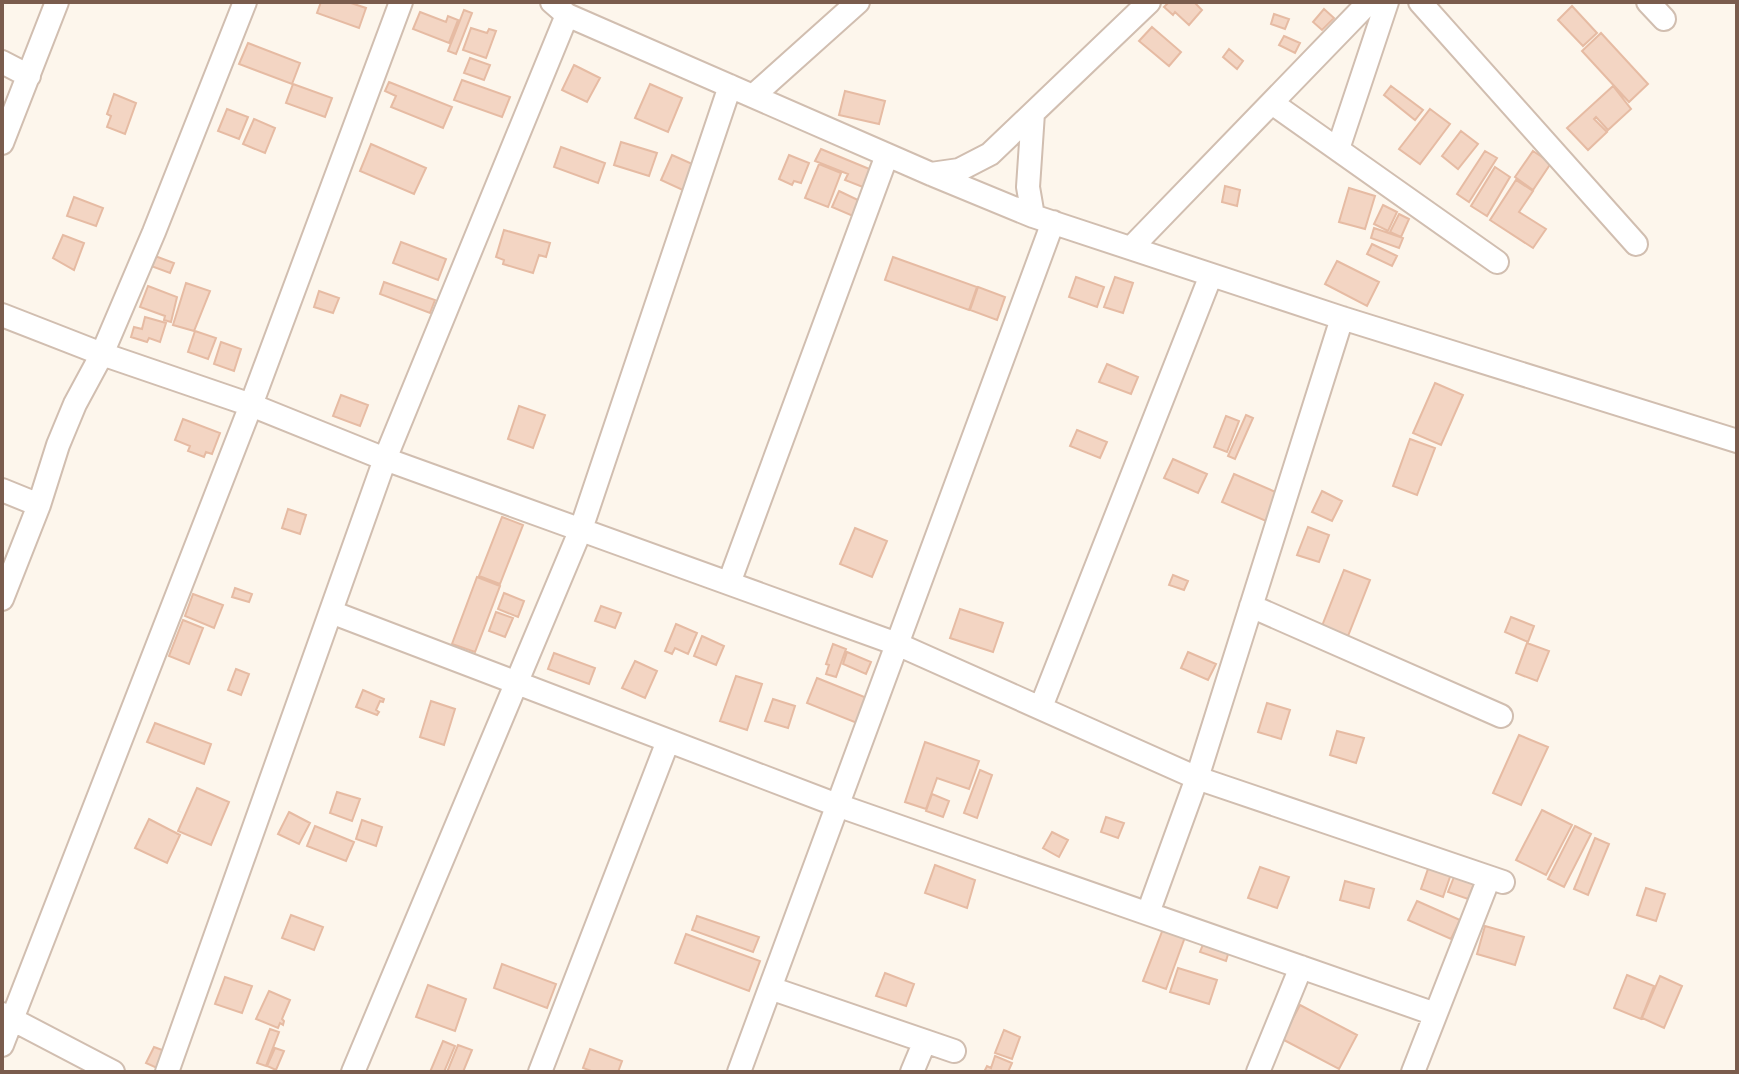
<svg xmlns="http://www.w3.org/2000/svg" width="1739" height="1074" viewBox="0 0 1739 1074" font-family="Commissioner,sans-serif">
	<rect width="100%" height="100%" fill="#fdf6ec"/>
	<!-- building -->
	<path fill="#f3d5c3" stroke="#e6bba3" stroke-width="2" d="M321 2H348L366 8 359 28 317 13Z
		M1169 2H1194L1202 10 1189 25 1175 12 1173 15 1164 7Z
		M1572 6 1597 33 1583 46 1558 20Z
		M1324 9 1334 18 1322 30 1313 22Z
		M464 10 472 13 456 54 448 51Z
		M420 12 446 22 448 16 458 20 449 43 413 29Z
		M1274 14 1289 19 1285 29 1271 24Z
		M1152 27 1181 52 1169 66 1139 41Z
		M471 28 487 33 489 29 496 31 486 58 463 50Z
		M1601 33 1648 84 1629 102 1582 51Z
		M1284 36 1300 43 1295 53 1279 45Z
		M248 43 300 63 292 84 239 64Z
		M1229 49 1243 61 1237 69 1223 57Z
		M470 58 490 65 484 80 464 73Z
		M574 65 600 78 587 102 562 90Z
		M462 80 510 97 502 117 454 100Z
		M389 82 452 107 443 128 391 107 396 96 385 91Z
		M293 84 332 98 325 117 286 103Z
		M650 84 682 98 668 132 635 118Z
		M1391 86 1423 110 1415 120 1384 95Z
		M1613 86 1631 109 1608 130 1596 117 1594 119 1607 132 1588 150 1567 128Z
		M845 91 885 101 879 124 839 115Z
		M114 94 136 103 125 134 107 127 111 116 107 114Z
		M227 109 248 117 239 139 218 131Z
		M1430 109 1450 124 1420 164 1399 149Z
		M254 119 275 128 265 153 243 144Z
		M1461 131 1478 144 1458 169 1442 156Z
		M621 142 657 153 649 176 614 165Z
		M371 144 426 168 414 194 360 171Z
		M561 147 605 163 598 183 554 167Z
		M821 149 879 173 868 189 845 180 848 174 815 161Z
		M1485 151 1497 158 1469 202 1457 194Z
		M1533 151 1551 163 1533 190 1515 177Z
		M672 155 699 167 687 192 661 180Z
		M789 155 809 163 801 183 794 181 792 185 779 179Z
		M819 164 841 173 828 207 805 198Z
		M1495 167 1510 177 1487 216 1471 206Z
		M1516 180 1533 191 1519 212 1546 229 1533 248 1490 220Z
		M1225 186 1240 190 1237 206 1222 202Z
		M1349 188 1375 196 1365 229 1339 222Z
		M839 191 860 201 853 216 832 207Z
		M74 197 103 208 96 226 67 216Z
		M1383 205 1397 212 1388 231 1374 224Z
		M1399 214 1409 219 1401 237 1390 232Z
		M1374 228 1403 238 1399 248 1371 238Z
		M504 230 550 243 546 257 539 255 533 273 503 264 504 260 496 257Z
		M63 235 84 243 74 270 53 258Z
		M401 242 446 259 438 280 393 263Z
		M1372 244 1397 256 1392 266 1367 254Z
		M155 256 174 263 170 273 151 266Z
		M893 257 977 287 969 310 885 280Z
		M1337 261 1379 282 1367 306 1325 284Z
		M1076 277 1104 287 1097 307 1069 297Z
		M1115 277 1133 283 1123 313 1104 307Z
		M384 282 435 300 430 313 380 294Z
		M186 283 210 291 194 331 173 325Z
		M148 286 177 297 171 322 164 320 165 316 140 307Z
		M978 287 1005 297 997 320 970 310Z
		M319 291 339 298 333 313 314 307Z
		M145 317 166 323 160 342 149 338 147 342 131 337 134 327 142 329Z
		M195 331 216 338 208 359 188 352Z
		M221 342 241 349 234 371 214 364Z
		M1107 364 1138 377 1131 394 1099 382Z
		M1435 383 1463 395 1441 445 1413 433Z
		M341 395 368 405 360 426 333 416Z
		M519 406 545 415 533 448 508 439Z
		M1246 415 1253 418 1235 459 1228 456Z
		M1226 416 1239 421 1227 452 1214 447Z
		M183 419 220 433 212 454 206 452 204 457 188 451 190 446 175 440Z
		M1077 430 1107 442 1100 458 1070 446Z
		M1410 439 1435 448 1417 495 1393 486Z
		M1173 459 1207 474 1198 493 1164 478Z
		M1234 474 1278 493 1266 521 1222 502Z
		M1322 491 1342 501 1332 521 1312 512Z
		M288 509 306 515 300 534 282 528Z
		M502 517 523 525 500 584 479 576Z
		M1308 527 1329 535 1319 562 1297 555Z
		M855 528 887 541 872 577 840 564Z
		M1344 570 1370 580 1348 636 1322 626Z
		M1173 575 1188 581 1184 590 1169 585Z
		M477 577 500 586 475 652 452 644Z
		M235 588 252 594 249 602 232 597Z
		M504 593 524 601 518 617 498 609Z
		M193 594 223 605 214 628 185 616Z
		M601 606 621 613 615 628 595 621Z
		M960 609 1003 623 993 652 950 638Z
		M496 612 513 618 505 637 489 631Z
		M1511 617 1534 626 1528 642 1505 632Z
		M183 620 203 628 189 664 169 656Z
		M676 624 697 633 688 654 675 648 672 654 665 651Z
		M702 636 724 646 716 665 694 656Z
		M1527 643 1549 651 1537 681 1516 673Z
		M833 644 846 649 836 677 826 674 829 665 826 664Z
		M847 652 871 662 866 674 843 664Z
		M1188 652 1216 664 1208 680 1181 668Z
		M554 653 595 668 589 684 548 669Z
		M635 661 657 671 645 698 622 688Z
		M236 669 249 674 241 695 228 690Z
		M736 676 762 684 747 730 720 721Z
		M817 678 867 698 857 723 807 703Z
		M363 690 384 699 383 702 380 701 376 710 379 712 377 715 356 707Z
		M773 699 795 706 788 728 765 721Z
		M431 701 455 709 444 745 420 737Z
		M1267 703 1290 710 1281 739 1258 732Z
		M155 723 211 744 204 764 147 742Z
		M1337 731 1364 738 1356 763 1330 755Z
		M1519 735 1548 747 1521 805 1493 793Z
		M925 742 979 761 969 789 937 778 926 809 905 802Z
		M980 770 992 775 977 818 964 813Z
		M197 788 229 802 211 845 178 831Z
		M337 792 360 799 352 821 330 813Z
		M932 794 949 801 943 817 926 811Z
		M1542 810 1572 825 1546 875 1516 860Z
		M289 812 310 823 299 844 278 834Z
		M1106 817 1124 823 1118 838 1101 832Z
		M149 819 180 835 167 863 135 848Z
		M362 820 382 827 376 846 356 839Z
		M315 826 354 842 346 861 307 846Z
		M1575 826 1591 834 1564 887 1548 879Z
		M1052 832 1068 840 1059 857 1043 848Z
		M1595 838 1609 844 1588 895 1574 889Z
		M935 865 975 880 967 908 925 893Z
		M1429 866 1451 874 1443 897 1421 889Z
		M1260 867 1289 877 1277 908 1248 898Z
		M1454 877 1474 884 1468 899 1448 892Z
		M1345 881 1374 889 1369 908 1340 900Z
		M1646 888 1665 894 1656 921 1637 915Z
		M1417 901 1460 920 1451 939 1408 920Z
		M291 915 323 927 314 950 282 938Z
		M697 916 759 937 753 952 692 930Z
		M1485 926 1524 937 1515 965 1477 954Z
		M1163 929 1185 937 1166 989 1143 981Z
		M686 934 760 961 749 991 675 963Z
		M1204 942 1229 951 1226 961 1200 952Z
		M502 964 556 984 547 1008 494 988Z
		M1178 968 1217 980 1209 1004 1170 992Z
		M885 973 914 984 906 1006 876 996Z
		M1627 975 1654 986 1641 1019 1614 1008Z
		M1660 976 1682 986 1664 1028 1642 1018Z
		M225 977 252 986 242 1013 215 1004Z
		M428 985 466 999 455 1031 416 1017Z
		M269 991 290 1000 282 1019 284 1021 283 1025 280 1023 278 1028 256 1019Z
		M1300 1005 1357 1035 1339 1069 1282 1039Z
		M270 1029 279 1032 266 1066 257 1063Z
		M1004 1030 1020 1037 1012 1059 995 1053Z
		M443 1041 455 1046 444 1072H430Z
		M458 1045 472 1050 463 1072H447Z
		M154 1047 165 1051 157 1068 146 1063Z
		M275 1048 284 1051 276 1070 267 1066Z
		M590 1049 622 1061 618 1072H594L583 1068Z
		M995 1056 1012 1063 1008 1072H984L987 1066 991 1068Z"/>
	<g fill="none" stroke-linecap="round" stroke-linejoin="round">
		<!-- minor casing -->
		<g stroke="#d1beb0" stroke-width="26">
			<path id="minor" d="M552 2 567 15 931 174 1033 216 1342 318 1737 441
				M1420 2 1636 244
				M1648 2 1664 19
				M2 62 29 76
				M753 96 858 2
				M1272 103 1497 262
				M1033 113 1028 187 1033 216
				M2 143 57 2
				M1338 149 1387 2
				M931 174 959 170 990 154 1149 2
				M1131 248 1369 2
				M2 315 102 354 251 405 385 459 897 644 1197 778 1503 882
				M2 490 39 505
				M729 583 887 155
				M2 599 39 505 58 445 75 404 102 354 154 232 245 2
				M1251 606 1501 716
				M331 612 837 805 1435 1014
				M1041 707 1211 275
				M1148 913 1197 778 1342 318
				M770 988 954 1051
				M2 1014 113 1072
				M2 1045 251 405 401 2
				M167 1072 385 459 567 15
				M353 1072 581 529 730 86
				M540 1072 668 741
				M739 1072 1053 222
				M912 1072 925 1041
				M1258 1072 1301 967
				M1413 1072 1489 878"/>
		</g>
		<!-- minor -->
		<use href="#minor" stroke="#fff" stroke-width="22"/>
	</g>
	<!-- border -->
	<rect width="1739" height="1074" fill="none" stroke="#7a5c4d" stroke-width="8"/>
</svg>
